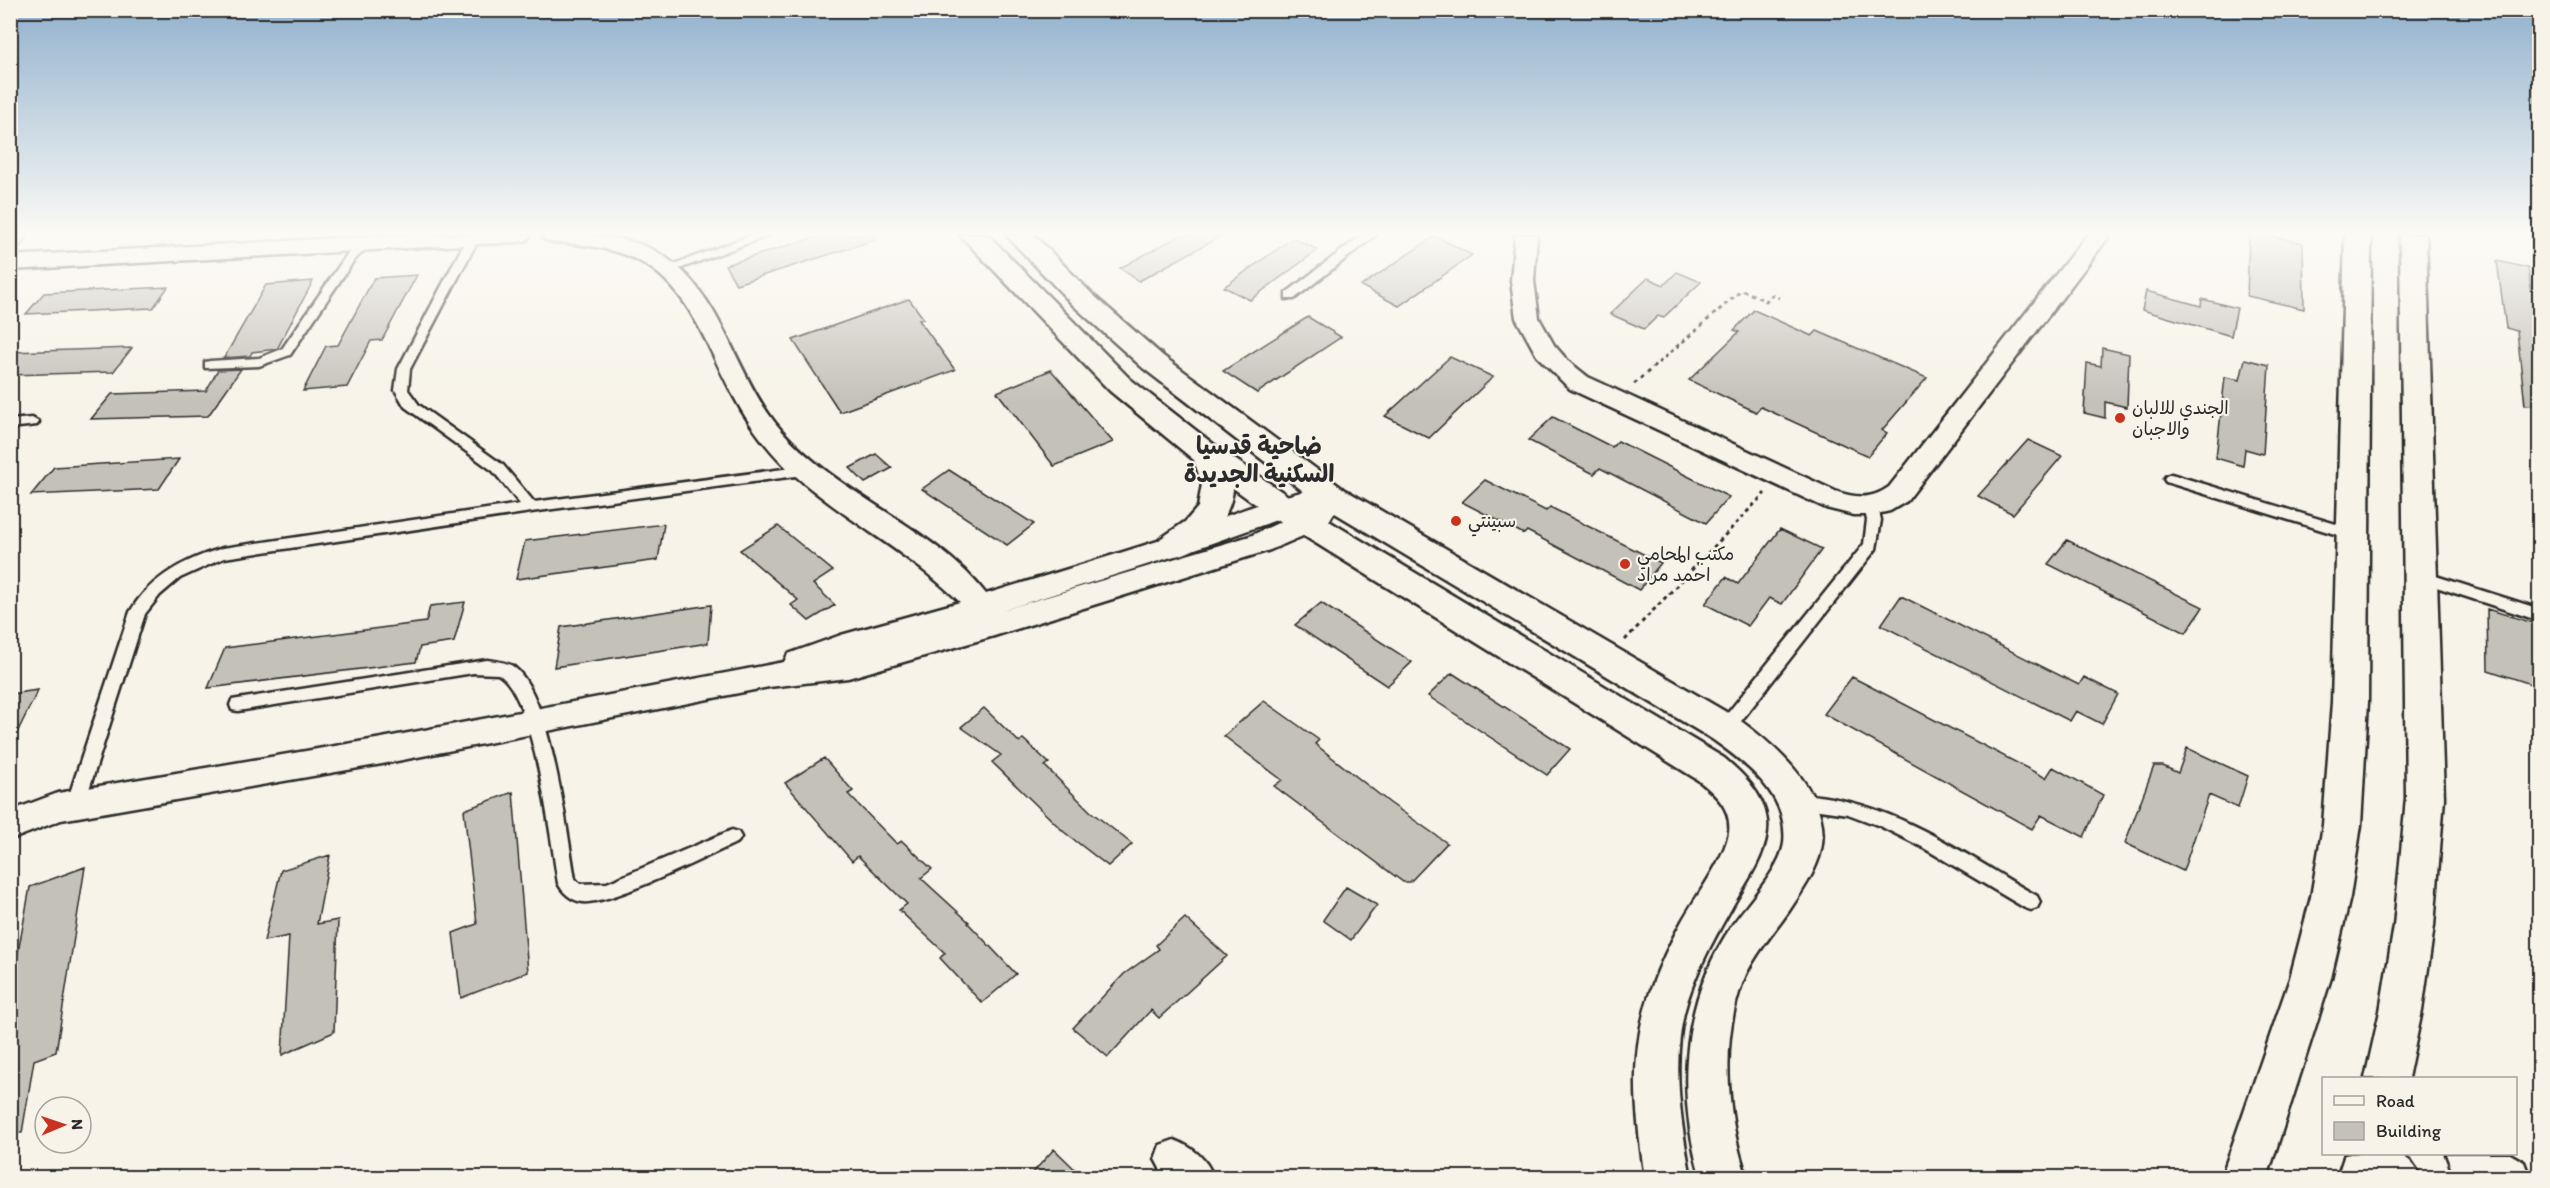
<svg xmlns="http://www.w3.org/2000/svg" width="2550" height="1188" viewBox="0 0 2550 1188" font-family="Itim,'Playpen Sans Arabic',sans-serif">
	<rect width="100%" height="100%" fill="#f7f3e8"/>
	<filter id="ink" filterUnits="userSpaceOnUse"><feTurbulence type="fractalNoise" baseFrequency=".0167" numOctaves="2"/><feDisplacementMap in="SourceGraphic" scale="12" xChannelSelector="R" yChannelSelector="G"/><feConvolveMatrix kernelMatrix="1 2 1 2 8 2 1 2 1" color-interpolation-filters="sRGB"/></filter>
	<g filter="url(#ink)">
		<!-- building -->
		<path fill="#c4c1b9" stroke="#2b2b2b" stroke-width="1.5" d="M822 235H874L875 240 736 284 725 265Z
			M1181 235H1223L1139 281 1120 268Z
			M2249 235H2267L2303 243 2304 309 2247 296Z
			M1435 236 1472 255 1399 306 1361 286Z
			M1293 238 1318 250 1250 300 1224 287Z
			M2497 261 2528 268 2531 290 2540 292V404L2525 405 2517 331 2506 328Z
			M1677 272 1701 282 1663 318 1658 316 1644 329 1610 314 1648 278 1664 285Z
			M417 275 382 340 371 341 347 387 303 391 326 346 338 345 374 278Z
			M313 281 277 349 252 352 250 356 224 358 266 285Z
			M168 287 153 308 26 314 44 293Z
			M2146 291 2201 306 2202 299 2237 308 2231 336 2142 310Z
			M909 299 924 319 919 320 955 370 840 412 793 340Z
			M1754 310 1812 336 1817 331 1927 378 1882 430 1887 433 1868 456 1761 407 1756 412 1689 380 1739 332 1734 330Z
			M1308 317 1341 337 1257 393 1223 371Z
			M132 348 113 372 10 375V352Z
			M2102 348 2129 354 2127 407 2105 402V418L2084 413 2087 363 2101 366Z
			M1450 357 1493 377 1429 438 1385 416Z
			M2245 359 2269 365 2263 454 2245 449 2243 466 2216 458 2225 377 2240 380Z
			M241 369 208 416 91 419 112 394 206 391 218 370Z
			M1051 370 1113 442 1054 466 997 392Z
			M1553 417 1612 447 1618 441 1729 497 1706 523 1600 468 1594 474 1528 440Z
			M2028 440 2062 456 2013 514 1978 496Z
			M876 454 892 468 865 483 850 468Z
			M179 459 159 489 31 495 54 467Z
			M949 470 1034 524 1007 545 922 489Z
			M1485 480 1546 511 1550 507 1661 563 1639 590 1527 531 1524 534 1462 502Z
			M664 524 658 560 516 579 525 541Z
			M778 526 833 571 813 584 835 605 809 621 791 605 798 600 740 550Z
			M1780 529 1822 549 1782 604 1769 598 1748 626 1705 604 1726 577 1738 584Z
			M2067 540 2203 607 2186 633 2048 564Z
			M1901 596 2079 685 2084 677 2118 694 2102 724 2076 711 2070 721 1881 625Z
			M465 602 454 642 420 647 416 662 208 688 225 648 426 622 430 606Z
			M1321 603 1412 662 1387 686 1295 625Z
			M711 605 708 643 554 667 561 627Z
			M2487 609 2540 625V687L2488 670Z
			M1452 673 1570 749 1547 775 1428 696Z
			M1852 677 2046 778 2053 767 2103 795 2084 837 2041 815 2032 829 1824 714Z
			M38 690 10 747V694Z
			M1264 701 1319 740 1315 744 1390 803 1447 843 1410 882H1403L1274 786 1282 780 1224 736Z
			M984 708 1019 742 1023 739 1049 763 1045 766 1090 811 1132 844 1108 866 1064 832 992 762 1001 755 961 727Z
			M2187 748 2248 776 2238 808 2209 795 2183 871 2125 843 2154 766H2163L2178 773Z
			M824 758 853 791 848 794 897 844 902 841 932 869 921 878 969 922 968 923 1016 974 982 1003 940 958 945 953 899 910 907 904 858 856 852 861 785 783Z
			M513 792 528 972 461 998 453 933 477 924 464 810Z
			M330 855 317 924 338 920 334 1032 282 1055 289 936 264 941 281 870Z
			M85 867 56 1052 34 1060 22 1133 10 1132V996L30 887Z
			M1346 887 1377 905 1351 940 1323 920Z
			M1185 918 1227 956 1159 1018 1151 1010 1108 1057 1073 1028 1124 974 1159 949 1156 945Z
			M1054 1149 1084 1178H1028Z"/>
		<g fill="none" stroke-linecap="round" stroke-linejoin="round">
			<!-- lane casing -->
			<g stroke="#2b2b2b" stroke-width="5">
				<path id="lane" d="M368 235H381L354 260 290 355 259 366 205 368V362L210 361 259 358 282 349 346 256Z
					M476 235 479 238 410 369 408 390 419 405 503 465 534 502 806 466 811 468 813 471 811 474 531 512 224 558 180 578 160 595 145 614 84 805 81 810 75 812 69 810 66 805 130 612C150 577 186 559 223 548L520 504 493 471 405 407 395 390 398 369 467 238Z
					M752 235H770L671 272H663L661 269Z
					M1362 235H1376L1294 299H1286V293Z
					M32 418 39 422 37 425 10 428V420Z
					M2171 474 2359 531 2361 535 2354 540 2166 482 2164 479 2166 476Z
					M1871 502 1878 507 1881 520 1876 549 1731 734 1725 736 1719 734 1717 729 1719 724 1864 544 1867 520 1864 507Z
					M2420 571 2540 609V621L2415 580 2413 576 2415 572Z
					M487 660C496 661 507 662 514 667 551 696 567 832 575 879L580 884 607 883 732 830 738 832 741 837 738 842C707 856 611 905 583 902 572 901 562 892 558 883 551 842 534 693 498 674L473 673 238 711 232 710 230 705 232 700 238 699Z
					M1797 794C1889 798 1960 852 2037 896L2040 902 2037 908 2031 910 2025 908 1922 847 1880 826 1848 814 1791 806 1789 801 1791 796Z"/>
			</g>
			<!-- street casing -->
			<g stroke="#2b2b2b" stroke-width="5">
				<path id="street" d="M10 235H27L18 247 10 248Z
					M395 235H530L527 240 519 242 10 270V256Z
					M542 235C584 235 629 232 665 257 725 298 735 377 781 430 839 496 934 527 986 594 1044 576 1103 559 1161 540 1198 528 1308 480 1340 489L1344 496 1329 521 1317 530 1270 550 994 636 848 678 769 687 382 764 61 820 10 840V811L58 793 382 738 784 662 788 654 841 635 960 602C907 550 840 518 787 468 765 446 747 422 733 395 706 346 688 282 633 258 608 247 580 244 553 242L545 240ZM1302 511H1304L1250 536 1000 611 1181 554Z
					M1515 235H1537L1534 281 1539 318 1554 345 1568 361 1588 377 1835 491C1855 498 1871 500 1889 487L2087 235H2110L1907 501 1890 511 1872 515H1854L1826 508 1570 389 1537 356 1516 318 1511 281Z
					M1174 1140C1193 1147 1207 1159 1214 1178H1165L1155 1159 1160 1145Z"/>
			</g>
			<!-- secondary casing -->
			<g stroke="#2b2b2b" stroke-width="5">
				<path id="secondary" d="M960 235H988L1130 379 1217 447 1294 500 1724 758C1743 774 1764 794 1767 821 1770 852 1745 883 1731 909 1712 942 1693 977 1684 1013 1672 1067 1681 1124 1691 1178H1645C1629 1072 1630 1016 1682 921 1696 896 1725 859 1729 832 1732 808 1715 794 1698 780L1272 516 1233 488C1232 520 1194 565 1160 555L1155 547 1160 539 1186 521 1198 507 1202 484 1194 460 1110 391Z
					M1006 235H1034L1092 294 1163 356 1342 488 1738 719C1777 747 1833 795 1821 850 1816 872 1801 893 1789 911 1773 934 1752 957 1742 984 1720 1044 1727 1118 1747 1178H1701C1675 1092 1682 998 1733 924 1748 903 1781 868 1784 843 1789 795 1747 764 1712 739L1320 504 1143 368 1074 306Z
					M2345 1154C2377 1154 2407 1143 2421 1178H2357L2350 1173 2344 1157Z
					M2446 1154H2510L2524 1162 2530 1178H2465L2452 1170Z"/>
			</g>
			<!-- primary casing -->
			<g stroke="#2b2b2b" stroke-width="5">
				<path id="primary" d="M2345 235H2371L2368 702 2361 825 2350 897 2331 978 2267 1178H2221L2290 978 2311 897 2323 825 2332 702Z
					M2400 235H2426L2444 798 2434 926 2422 1011 2408 1078H2365L2380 1011 2394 926 2406 798Z
					M2345 1154H2389L2383 1178H2337Z"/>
			</g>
			<!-- path -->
			<path stroke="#2b2b2b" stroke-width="3" stroke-dasharray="4 4" stroke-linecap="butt" d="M1634 384 1742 290 1766 301 1772 295 1779 298
				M1625 640 1765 493"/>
			<!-- lane -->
			<use href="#lane" fill="#f7f3e8" fill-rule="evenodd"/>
			<!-- street -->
			<use href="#street" fill="#f7f3e8" fill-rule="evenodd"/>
			<!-- secondary -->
			<use href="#secondary" fill="#f7f3e8" fill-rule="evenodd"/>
			<!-- primary -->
			<use href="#primary" fill="#f7f3e8" fill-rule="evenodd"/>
		</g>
	</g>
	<!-- sky -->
	<linearGradient id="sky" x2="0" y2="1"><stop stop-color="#91b1cd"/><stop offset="0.58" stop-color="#fbfaf5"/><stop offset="1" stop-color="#fbfaf5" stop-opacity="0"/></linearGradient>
	<rect width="2550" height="402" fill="url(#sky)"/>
	<!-- markers -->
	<g fill="#c8321e" stroke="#f7f3e8" stroke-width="2">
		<circle cx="2120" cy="418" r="6"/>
		<circle cx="1456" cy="521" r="6"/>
		<circle cx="1625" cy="564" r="6"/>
	</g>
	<g text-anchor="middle" stroke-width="4.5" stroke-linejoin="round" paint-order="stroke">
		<!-- poi labels -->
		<g font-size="18" fill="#2b2b2b" stroke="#f7f3e8" text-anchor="start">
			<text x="2132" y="414">الجندي للالبان<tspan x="2132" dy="21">والاجبان</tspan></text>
			<text x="1468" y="527">سبينتي</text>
			<text x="1637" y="560">مكتب المحامي<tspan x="1637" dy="21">احمد مراد</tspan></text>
		</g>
		<!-- district labels -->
		<g font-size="24" font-weight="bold" fill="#2b2b2b" stroke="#f7f3e8">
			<text x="1259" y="454">ضاحية قدسيا<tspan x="1259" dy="28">السكنية الجديدة</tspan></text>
		</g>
	</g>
	<!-- margin -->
	<rect width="2550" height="1188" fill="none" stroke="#f7f3e8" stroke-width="36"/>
	<rect x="18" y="18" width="2514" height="1152" fill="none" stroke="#2b2b2b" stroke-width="2" filter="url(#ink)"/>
	<!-- legend -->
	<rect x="2322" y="1077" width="195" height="78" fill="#f7f3e8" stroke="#a5a39c" stroke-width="1.5"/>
	<rect x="2334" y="1096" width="30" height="9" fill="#f7f3e8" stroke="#a5a39c" stroke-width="1.5"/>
	<text x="2376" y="1107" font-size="18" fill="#2b2b2b">Road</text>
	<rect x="2334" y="1122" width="30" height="18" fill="#c4c1b9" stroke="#a5a39c" stroke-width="1.5"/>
	<text x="2376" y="1137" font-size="18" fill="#2b2b2b">Building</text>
	<!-- north arrow -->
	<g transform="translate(63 1125) rotate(88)"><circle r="28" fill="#f7f3e8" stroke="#a5a39c" stroke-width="1.5"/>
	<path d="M0-4.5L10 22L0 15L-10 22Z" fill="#c8321e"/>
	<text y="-9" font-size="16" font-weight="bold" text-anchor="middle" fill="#2b2b2b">N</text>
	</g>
</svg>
